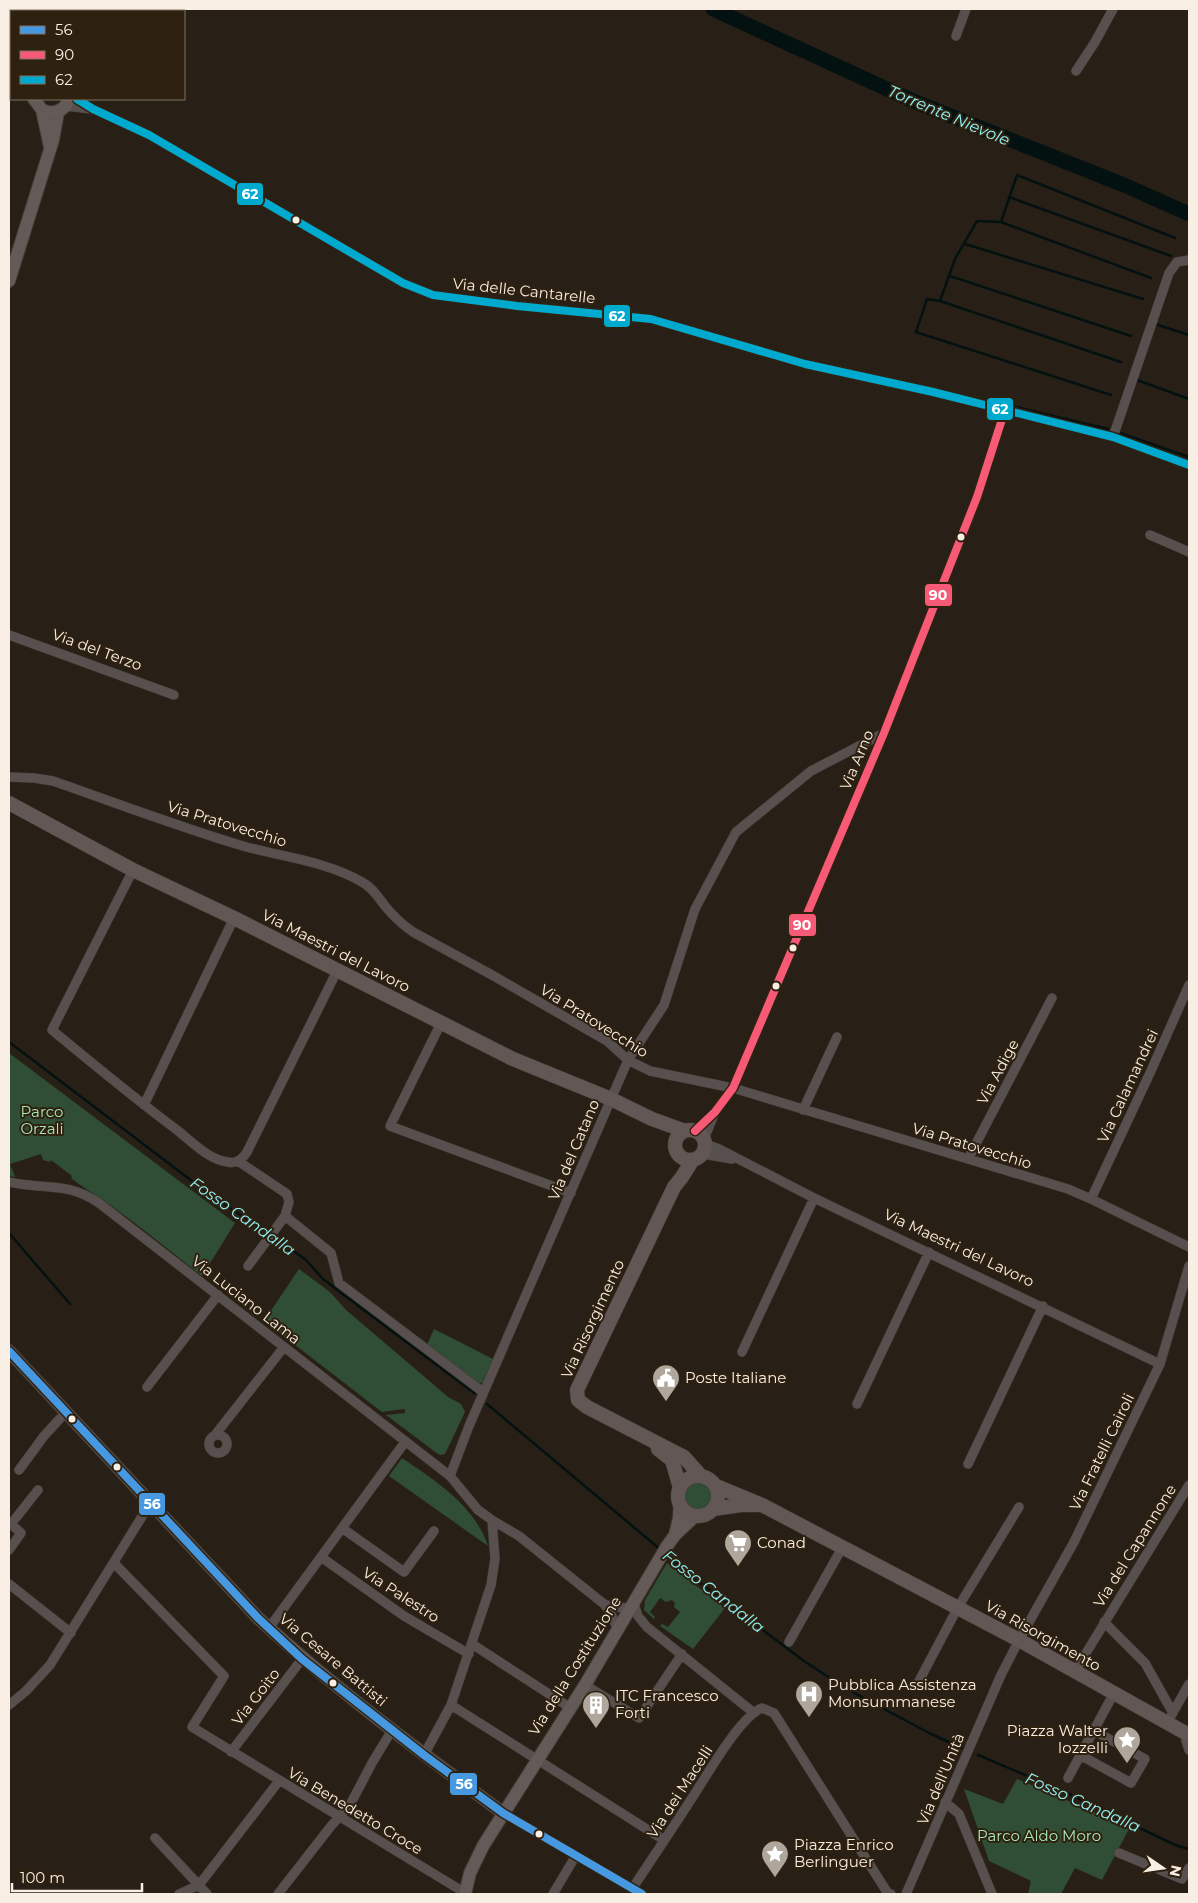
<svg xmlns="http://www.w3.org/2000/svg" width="1198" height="1903" viewBox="0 0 1198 1903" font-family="Montserrat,sans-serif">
	<rect width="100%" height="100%" fill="#282017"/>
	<!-- green -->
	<path fill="#304e35" d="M9 1053 235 1223 202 1276C171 1252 141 1227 109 1204 97 1195 83 1188 71 1178L72 1176 51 1160 50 1162 43 1160 41 1154 10 1164 15 1177 9 1176Z
		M299 1269 330 1292 346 1310 433 1384 448 1397 461 1404 465 1412 445 1454 441 1455 438 1454 386 1415 405 1413V1409L382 1412 264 1321Z
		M434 1329 493 1359 482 1383H479L427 1345Z
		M402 1458C436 1481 475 1506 488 1546L389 1476Z
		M685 1496a13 13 0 1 1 26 0a13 13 0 1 1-26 0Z
		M667 1563 725 1608 693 1649 660 1626 662 1624 668 1627 680 1612 674 1607 675 1603 672 1600 666 1602 660 1598 650 1612 655 1617 654 1619 644 1610 645 1600Z
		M1017 1779 1130 1827 1102 1880 1075 1868 1061 1894H1028L1031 1881 989 1861 964 1789 1003 1804Z"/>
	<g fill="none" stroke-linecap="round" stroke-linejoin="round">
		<!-- stream -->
		<path stroke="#041111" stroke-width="2.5" d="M1009 197 1171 256
			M1001 222 1151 278
			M965 244 1143 299
			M950 276 1131 336
			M940 301 1121 362
			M1155 324 1189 335
			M1137 380 1189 399
			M1111 395 916 332 927 299 940 301 955 259 977 221 1001 222 1017 175 1175 238
			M1007 405 1108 429
			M1120 433 1189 457
			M9 1042 213 1197 269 1233
			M9 1233 70 1304
			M273 1236 306 1260 323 1279 340 1292 474 1393
			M487 1404 661 1550
			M667 1555 691 1576 804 1661 845 1688 929 1733 962 1748
			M978 1755 1065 1792 1175 1845 1189 1849
			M9 1827V1828"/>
		<!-- river -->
		<path stroke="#041111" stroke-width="15" d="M713 9 913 101 1124 185 1189 214"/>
		<!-- street casing -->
		<g stroke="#433d35" stroke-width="10">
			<path id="street" d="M107 11 108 9
				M956 36 966 9
				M9 66 11 67
				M1076 71 1095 42 1113 9
				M77 99 93 109 149 135 403 283 433 295 517 306 651 319 805 364 933 392 1113 437 1189 465
				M66 106 91 109
				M1113 437 1169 273 1177 262 1189 260
				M1150 535 1189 552
				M9 635 174 695
				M9 777 34 778 53 781C116 803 179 827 243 846 282 857 326 861 362 882 373 888 378 897 385 906 393 916 403 925 413 932L492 975 607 1041 628 1060 650 1071 733 1088 1068 1189 1091 1199 1189 1247
				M133 870 52 1030C93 1064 134 1098 177 1130 192 1142 209 1160 228 1162 237 1164 242 1159 247 1152L337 971
				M441 1023 390 1126 571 1193
				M144 1105 234 918
				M803 1110 837 1037
				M695 1131 715 1112 733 1088 884 733 977 497 1005 410
				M704 1139 715 1112
				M706 1144 719 1149 814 1198 1160 1364
				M703 1154 732 1159
				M968 1159 1052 998
				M238 1161 287 1194 289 1202 285 1216 331 1253 339 1283 483 1392
				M9 1182C44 1190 66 1181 99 1203L450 1476 478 1510 492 1520 519 1536 604 1604 611 1614 617 1628
				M1091 1199 1150 1073 1189 985
				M248 1266 285 1216
				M742 1352 814 1198
				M147 1387 218 1295
				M857 1404 929 1252
				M209 1444a9 9 0 1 1 18 0a9 9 0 1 1-18 0Z
				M215 1435 284 1347
				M968 1464 1043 1306
				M19 1470 44 1436 66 1412
				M450 1476 469 1426 628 1060 664 1005 695 909 736 832 811 771 884 733
				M342 1528 404 1572 434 1531
				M9 1550 21 1533 11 1524 38 1490
				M321 1557 404 1616 469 1654
				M114 1563 224 1676 192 1727 467 1894
				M9 1584 71 1633
				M604 1604 612 1607 630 1608
				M635 1607 638 1616 647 1627 754 1713
				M1104 1622 1145 1663 1173 1713
				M269 1628 405 1442
				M1019 1640 1074 1542 1160 1364 1189 1266
				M789 1642 842 1548
				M472 1644 569 1707
				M1075 1671 1189 1485
				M919 1681 957 1609 1019 1507
				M585 1685 639 1718 682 1654
				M9 1705 26 1691 50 1665 151 1502
				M451 1705 664 1840
				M1171 1716 1189 1684
				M1189 1735 1186 1741 1189 1750
				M231 1752 302 1659
				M424 1755 451 1705 491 1585 495 1559 492 1520
				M1080 1755 1131 1783 1145 1759 1093 1730
				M1068 1778 1114 1693
				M945 1802 959 1814 992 1894
				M503 1813 642 1894
				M155 1838 207 1894
				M1119 1853 1182 1879 1189 1868
				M632 1889C652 1859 672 1829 692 1798 706 1777 740 1716 762 1708L774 1713 887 1892 891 1894
				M179 1894 199 1885 279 1781
				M278 1894 331 1826 350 1805 372 1763 392 1730
				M553 1894 575 1857
				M906 1894 1001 1675 1015 1648"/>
		</g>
		<!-- secondary casing -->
		<g stroke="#433d35" stroke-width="14">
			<path id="secondary" d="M92 11V9
				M34 99 42 110C54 115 65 111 69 99
				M42 110 50 147
				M9 281 53 140 58 112
				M9 1351 258 1618C335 1689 419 1751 503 1813
				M675 1535 679 1518 680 1503
				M465 1894 470 1873 483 1846 585 1685 667 1546 675 1535 695 1516"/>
		</g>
		<!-- primary casing -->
		<g stroke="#433d35" stroke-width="15">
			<path id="primary" d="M9 803 133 870 234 918 513 1059 611 1099 652 1119 685 1131
				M675 1145a15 15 0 1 1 30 0a15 15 0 1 1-30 0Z
				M692 1161 682 1177 674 1187 577 1390 578 1400 587 1407 684 1457 700 1475
				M658 1449 672 1460 680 1488
				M678 1496a20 20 0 1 1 40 0a20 20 0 1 1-40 0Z
				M716 1486 762 1505 1019 1640 1189 1735
				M713 1509 741 1505H757"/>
		</g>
		<!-- street -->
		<use href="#street" stroke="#58504e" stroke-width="9"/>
		<!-- secondary -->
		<use href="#secondary" stroke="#645a58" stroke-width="12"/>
		<!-- primary -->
		<use href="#primary" stroke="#625754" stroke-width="14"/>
		<!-- bus-1 casing -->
		<g stroke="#2f2110" stroke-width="11">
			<path id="bus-1" d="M9 1351 258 1618 302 1659 424 1755 503 1813 642 1894"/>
		</g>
		<!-- bus-2 casing -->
		<g stroke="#2f2110" stroke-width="11">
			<path id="bus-2" d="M695 1131 715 1112 733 1088 884 733 977 497 1005 410"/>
		</g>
		<!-- bus-3 casing -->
		<g stroke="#2f2110" stroke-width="11">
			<path id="bus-3" d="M77 99 93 109 149 135 403 283 433 295 517 306 651 319 805 364 933 392 1113 437 1189 465"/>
		</g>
		<!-- bus-1 -->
		<use href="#bus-1" stroke="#4699e1" stroke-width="8"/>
		<!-- bus-2 -->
		<use href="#bus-2" stroke="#f75a77" stroke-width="8"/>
		<!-- bus-3 -->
		<use href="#bus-3" stroke="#00a9ce" stroke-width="8"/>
	</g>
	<!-- icons -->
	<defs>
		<g id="civic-pin" transform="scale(1.4375)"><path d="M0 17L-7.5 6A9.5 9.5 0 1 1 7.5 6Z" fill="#afa69c" stroke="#2f2110"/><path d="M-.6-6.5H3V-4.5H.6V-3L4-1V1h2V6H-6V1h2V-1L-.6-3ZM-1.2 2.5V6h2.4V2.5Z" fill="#fff"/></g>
		<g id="supermarket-pin" transform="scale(1.4375)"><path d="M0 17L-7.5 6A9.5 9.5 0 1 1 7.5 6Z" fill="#afa69c" stroke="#2f2110"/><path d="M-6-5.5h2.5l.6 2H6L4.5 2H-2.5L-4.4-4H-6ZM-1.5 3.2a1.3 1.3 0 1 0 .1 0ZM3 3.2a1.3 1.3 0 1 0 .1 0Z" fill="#fff"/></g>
		<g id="hospital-pin" transform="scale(1.4375)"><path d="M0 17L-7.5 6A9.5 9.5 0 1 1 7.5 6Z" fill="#afa69c" stroke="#2f2110"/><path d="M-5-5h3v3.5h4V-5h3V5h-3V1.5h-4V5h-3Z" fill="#fff"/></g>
		<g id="building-pin" transform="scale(1.4375)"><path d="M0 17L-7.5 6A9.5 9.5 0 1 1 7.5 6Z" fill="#afa69c" stroke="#2f2110"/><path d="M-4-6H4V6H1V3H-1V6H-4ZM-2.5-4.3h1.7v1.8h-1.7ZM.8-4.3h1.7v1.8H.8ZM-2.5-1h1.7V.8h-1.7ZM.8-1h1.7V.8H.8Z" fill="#fff"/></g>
		<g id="sight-pin" transform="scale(1.4375)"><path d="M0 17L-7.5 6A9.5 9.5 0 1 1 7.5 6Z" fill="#afa69c" stroke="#2f2110"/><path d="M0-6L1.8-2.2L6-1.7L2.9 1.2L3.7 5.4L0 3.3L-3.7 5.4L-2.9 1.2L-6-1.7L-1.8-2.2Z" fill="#fff"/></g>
	</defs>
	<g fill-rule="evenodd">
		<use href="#civic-pin" x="666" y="1378"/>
		<use href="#supermarket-pin" x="738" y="1543"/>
		<use href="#hospital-pin" x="809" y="1694"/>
		<use href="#building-pin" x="596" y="1705"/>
		<use href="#sight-pin" x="1127" y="1740"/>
		<use href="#sight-pin" x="775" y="1854"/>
	</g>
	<!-- markers -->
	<g fill="#f8eee4" stroke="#2f2110" stroke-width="2">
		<circle cx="296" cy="220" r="4.5"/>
		<circle cx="961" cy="537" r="4.5"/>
		<circle cx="793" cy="948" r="4.5"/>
		<circle cx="776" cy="986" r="4.5"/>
		<circle cx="72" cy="1419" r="4.5"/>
		<circle cx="117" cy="1467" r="4.5"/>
		<circle cx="333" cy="1683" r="4.5"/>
		<circle cx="539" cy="1834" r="4.5"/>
	</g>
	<g text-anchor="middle" stroke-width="4" stroke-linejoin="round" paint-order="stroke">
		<!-- street labels -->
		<g font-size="15" fill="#f8eee4" stroke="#2f2110">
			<text transform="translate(524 291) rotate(6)" y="5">Via delle Cantarelle</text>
			<text transform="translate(97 650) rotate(20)" y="5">Via del Terzo</text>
			<text transform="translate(857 760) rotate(-67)" y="5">Via Arno</text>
			<text transform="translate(227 824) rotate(17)" y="5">Via Pratovecchio</text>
			<text transform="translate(336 951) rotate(27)" y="5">Via Maestri del Lavoro</text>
			<text transform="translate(594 1021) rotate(32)" y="5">Via Pratovecchio</text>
			<text transform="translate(998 1072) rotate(-62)" y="5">Via Adige</text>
			<text transform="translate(1128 1086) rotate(-65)" y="5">Via Calamandrei</text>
			<text transform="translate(972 1146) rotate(17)" y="5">Via Pratovecchio</text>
			<text transform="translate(574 1150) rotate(-67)" y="5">Via del Catano</text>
			<text transform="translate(959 1248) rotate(25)" y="5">Via Maestri del Lavoro</text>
			<text transform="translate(246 1300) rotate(38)" y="5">Via Luciano Lama</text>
			<text transform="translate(593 1319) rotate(-65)" y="5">Via Risorgimento</text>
			<text transform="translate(1102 1452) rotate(-64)" y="5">Via Fratelli Cairoli</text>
			<text transform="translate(1135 1546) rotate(-58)" y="5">Via del Capannone</text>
			<text transform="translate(401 1595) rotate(33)" y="5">Via Palestro</text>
			<text transform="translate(1043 1636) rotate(29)" y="5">Via Risorgimento</text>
			<text transform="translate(333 1660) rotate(40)" y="5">Via Cesare Battisti</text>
			<text transform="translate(575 1666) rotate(-58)" y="5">Via della Costituzione</text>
			<text transform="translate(256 1697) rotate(-52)" y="5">Via Goito</text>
			<text transform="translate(941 1779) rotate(-67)" y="5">Via dell'Unità</text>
			<text transform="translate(680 1792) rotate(-57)" y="5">Via dei Macelli</text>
			<text transform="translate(355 1811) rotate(31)" y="5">Via Benedetto Croce</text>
		</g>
		<!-- park labels -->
		<g font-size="15" fill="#a7e7b5" stroke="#2f2110">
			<text x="42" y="1117">Parco<tspan x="42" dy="17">Orzali</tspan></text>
			<text x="1039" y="1841">Parco Aldo Moro</text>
		</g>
		<!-- poi labels -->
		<g font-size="15" fill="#f8eee4" stroke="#2f2110" text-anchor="start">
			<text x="685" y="1383">Poste Italiane</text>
			<text x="757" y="1548">Conad</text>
			<text x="828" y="1690">Pubblica Assistenza<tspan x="828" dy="17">Monsummanese</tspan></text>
			<text x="615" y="1701">ITC Francesco<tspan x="615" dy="17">Forti</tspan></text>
			<text x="1108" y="1736" text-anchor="end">Piazza Walter<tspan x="1108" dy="17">Iozzelli</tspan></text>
			<text x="794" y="1850">Piazza Enrico<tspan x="794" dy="17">Berlinguer</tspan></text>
		</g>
		<!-- water labels -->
		<g font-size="16" font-style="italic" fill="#8ef3fa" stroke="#2f2110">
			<text transform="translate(949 115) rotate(23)" y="6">Torrente Nievole</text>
			<text transform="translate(243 1216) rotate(35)" y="6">Fosso Candalla</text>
			<text transform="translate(714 1591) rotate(38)" y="6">Fosso Candalla</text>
			<text transform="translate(1083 1802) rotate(24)" y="6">Fosso Candalla</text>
		</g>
	</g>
	<g stroke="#2f2110" stroke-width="2">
		<rect x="236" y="182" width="28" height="24" rx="5" fill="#00a9ce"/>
		<rect x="603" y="304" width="28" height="24" rx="5" fill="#00a9ce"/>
		<rect x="986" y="397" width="28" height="24" rx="5" fill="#00a9ce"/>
		<rect x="924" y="583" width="29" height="24" rx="5" fill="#f75a77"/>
		<rect x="788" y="913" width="29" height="24" rx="5" fill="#f75a77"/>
		<rect x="138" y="1492" width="28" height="24" rx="5" fill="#4699e1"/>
		<rect x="449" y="1772" width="29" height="24" rx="5" fill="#4699e1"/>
	</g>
	<g font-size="14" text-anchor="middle" font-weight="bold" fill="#fff">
		<text x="250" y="199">62</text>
		<text x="617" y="321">62</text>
		<text x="1000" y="414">62</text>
		<text x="938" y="600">90</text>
		<text x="802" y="930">90</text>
		<text x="152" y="1509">56</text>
		<text x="464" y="1789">56</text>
	</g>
	<!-- border -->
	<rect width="1198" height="1903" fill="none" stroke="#f8eee4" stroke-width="20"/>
	<!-- legend -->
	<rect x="10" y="10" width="175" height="90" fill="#2f2110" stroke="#7f7365"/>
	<rect x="20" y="26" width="25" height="8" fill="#4699e1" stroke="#7f7365"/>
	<text x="55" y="35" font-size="15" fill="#f8eee4">56</text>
	<rect x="20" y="51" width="25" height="8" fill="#f75a77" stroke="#7f7365"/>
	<text x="55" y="60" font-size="15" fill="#f8eee4">90</text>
	<rect x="20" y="76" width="25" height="8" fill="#00a9ce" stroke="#7f7365"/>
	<text x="55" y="85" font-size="15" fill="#f8eee4">62</text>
	<!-- north arrow -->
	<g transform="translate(1163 1868) rotate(103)" stroke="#2f2110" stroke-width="4" paint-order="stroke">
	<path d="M0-4L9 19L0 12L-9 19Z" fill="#f8eee4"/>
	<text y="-8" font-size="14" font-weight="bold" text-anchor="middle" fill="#f8eee4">N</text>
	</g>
	<!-- scale -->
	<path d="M12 1883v8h130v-8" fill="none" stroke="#f8eee4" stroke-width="2.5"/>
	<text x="20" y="1883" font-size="15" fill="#f8eee4" stroke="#2f2110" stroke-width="4" paint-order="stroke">100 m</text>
</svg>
